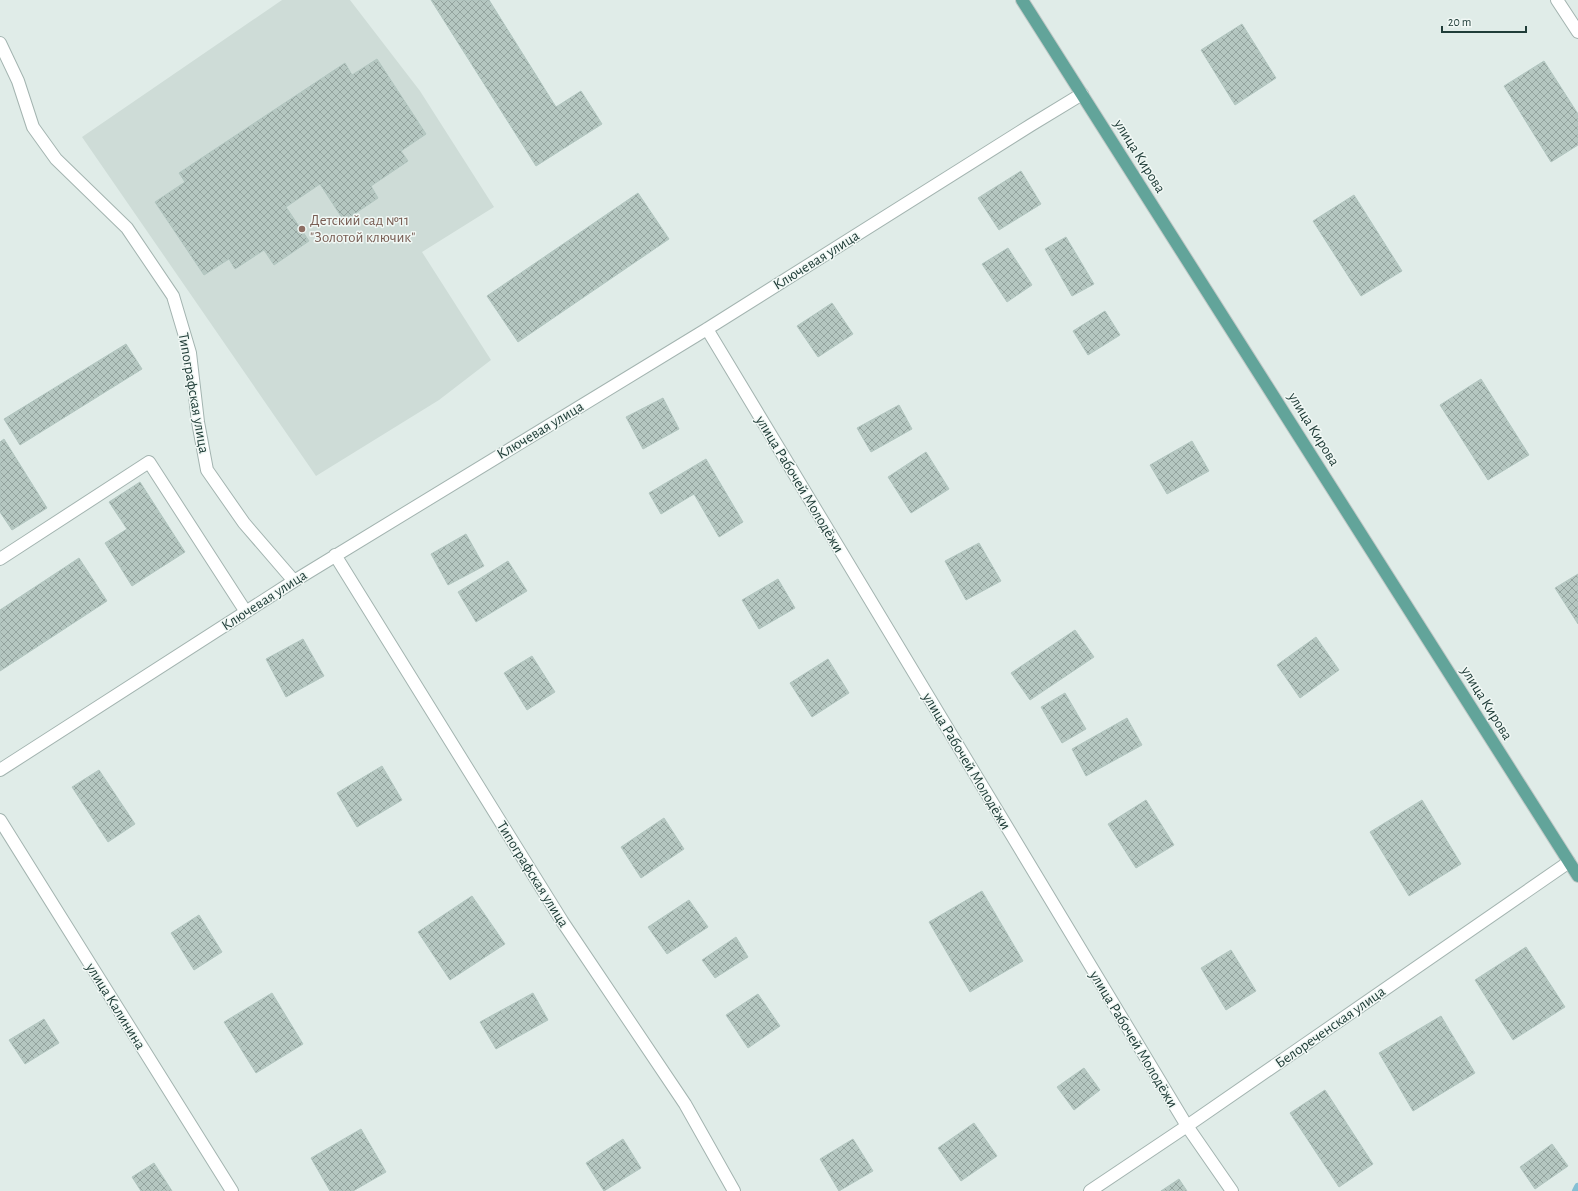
<svg xmlns="http://www.w3.org/2000/svg" width="1578" height="1191" viewBox="0 0 1578 1191" font-family="'Alegreya Sans',sans-serif">
	<defs>
		<pattern id="building-cross-hatch" width="8" height="8" patternUnits="userSpaceOnUse"><rect width="8" height="8" fill="#b5c7c1"/><path d="M0 0l8 8M0 8l8-8" fill="none" stroke="#93a39e"/></pattern>
	</defs>
	<rect width="100%" height="100%" fill="#e0ece8"/>
	<!-- built -->
	<path fill="#cedcd7" d="M282 0H350L420 91 494 207 422 252 491 360 439 400 316 476 82 137Z"/>
	<g fill="none" stroke-linecap="round" stroke-linejoin="round">
		<!-- stream -->
		<path stroke="#85c0d4" stroke-width="8" d="M1576 1191 1578 1187"/>
	</g>
	<!-- building -->
	<path fill="url(#building-cross-hatch)" stroke="#b2c6c0" d="M431 0H489L556 107 581 91 602 124 536 166Z
		M1242 24 1276 78 1235 105 1201 50Z
		M377 59 426 134 401 151 408 161 371 186 378 198 344 221 320 184 286 207 309 241 274 265 264 250 235 269 229 259 204 275 155 202 185 182 179 173 345 63 352 75Z
		M1544 61 1578 114V145L1551 162 1504 86Z
		M1021 171 1041 204 999 230 978 198Z
		M638 193 669 239 518 342 487 296Z
		M1354 195 1402 271 1361 296 1313 221Z
		M1066 237 1094 284 1072 296 1045 249Z
		M1008 248 1032 285 1007 302 982 264Z
		M832 303 853 334 818 357 797 326Z
		M1105 311 1120 335 1088 355 1073 331Z
		M126 344 142 369 20 445 4 419Z
		M1481 379 1529 455 1488 480 1440 405Z
		M663 398 679 429 643 449 626 417Z
		M899 405 912 429 871 452 857 428Z
		M4 439 47 508 12 530 0 512V442Z
		M1192 441 1209 471 1167 494 1150 465Z
		M926 452 949 489 911 513 888 477Z
		M706 459 743 522 719 537 694 494 661 514 649 493Z
		M140 482 185 552 132 586 105 543 127 529 109 502Z
		M466 534 484 566 448 585 431 554Z
		M979 543 1001 581 966 600 945 561Z
		M79 558 107 601 0 671V610Z
		M508 561 527 591 476 622 458 592Z
		M1578 574V624L1555 588Z
		M778 579 795 608 759 629 742 600Z
		M1075 630 1094 657 1030 700 1011 673Z
		M1316 637 1339 670 1300 698 1277 665Z
		M303 639 324 676 286 697 266 659Z
		M532 656 555 692 527 710 504 673Z
		M828 659 849 693 812 717 790 683Z
		M1065 693 1086 729 1062 743 1041 707Z
		M1127 718 1142 745 1086 776 1072 749Z
		M382 766 402 800 357 827 337 793Z
		M99 770 135 824 108 842 72 787Z
		M1146 800 1174 845 1136 868 1108 824Z
		M1422 800 1461 864 1409 896 1370 832Z
		M664 818 684 849 641 878 621 847Z
		M982 891 1023 961 970 992 929 922Z
		M472 896 505 944 450 980 418 932Z
		M689 900 708 927 667 954 648 927Z
		M199 915 222 952 194 970 171 933Z
		M736 937 748 957 715 978 702 960Z
		M1526 947 1565 1007 1513 1040 1475 980Z
		M1231 950 1256 991 1226 1010 1201 968Z
		M272 993 303 1044 256 1073 224 1022Z
		M533 993 548 1020 496 1049 480 1022Z
		M758 994 780 1026 748 1048 726 1015Z
		M1441 1016 1475 1073 1413 1111 1379 1053Z
		M44 1019 59 1043 25 1064 9 1040Z
		M1084 1068 1100 1090 1074 1110 1057 1087Z
		M1325 1090 1373 1164 1339 1187 1290 1113Z
		M974 1123 997 1156 961 1181 938 1148Z
		M361 1129 386 1172 353 1191H330L311 1158Z
		M623 1139 641 1168 604 1191 586 1163Z
		M853 1139 873 1171 839 1191 820 1159Z
		M1552 1144 1568 1166 1535 1189 1520 1167Z
		M154 1163 172 1191H141L132 1177Z
		M1179 1179 1187 1191H1161Z"/>
	<g fill="none" stroke-linecap="round" stroke-linejoin="round">
		<!-- minor casing -->
		<g stroke="#a3b4b0" stroke-width="14">
			<path id="minor" d="M1557 0 1578 32
				M0 43 18 81 33 127 56 159 127 228 173 296 190 353 198 422 207 470 244 523 294 581
				M707 329 1187 1126 1232 1191
				M335 555 562 921 685 1104 734 1191
				M0 559 149 462 246 612
				M0 770 294 581 707 329 1031 125 1082 94
				M0 820 232 1191
				M1090 1191 1187 1126 1569 862"/>
		</g>
		<!-- major casing -->
		<g stroke="#c1c9c7" stroke-width="14">
			<path id="major" d="M1022 0 1578 876"/>
		</g>
		<!-- minor -->
		<use href="#minor" stroke="#fff" stroke-width="12"/>
		<!-- major -->
		<use href="#major" stroke="#62a49a" stroke-width="12"/>
	</g>
	<!-- markers -->
	<circle fill="#8d6e63" stroke="#f1f8f5" stroke-width="1.5" cx="302" cy="229" r="4"/>
	<g text-anchor="middle" stroke-width="3" stroke-linejoin="round" paint-order="stroke">
		<!-- street labels -->
		<g font-size="15" fill="#203d38" stroke="#f1f8f5">
			<text transform="translate(1140 156) rotate(58)" y="5">улица Кирова</text>
			<text transform="translate(816 260) rotate(-32)" y="5">Ключевая улица</text>
			<text transform="translate(194 393) rotate(80)" y="5">Типографская улица</text>
			<text transform="translate(1314 429) rotate(58)" y="5">улица Кирова</text>
			<text transform="translate(540 430) rotate(-31)" y="5">Ключевая улица</text>
			<text transform="translate(800 484) rotate(59)" y="5">улица Рабочей Молодёжи</text>
			<text transform="translate(264 600) rotate(-33)" y="5">Ключевая улица</text>
			<text transform="translate(1487 703) rotate(58)" y="5">улица Кирова</text>
			<text transform="translate(967 761) rotate(59)" y="5">улица Рабочей Молодёжи</text>
			<text transform="translate(533 874) rotate(58)" y="5">Типографская улица</text>
			<text transform="translate(116 1006) rotate(58)" y="5">улица Калинина</text>
			<text transform="translate(1330 1027) rotate(-35)" y="5">Белореченская улица</text>
			<text transform="translate(1134 1039) rotate(59)" y="5">улица Рабочей Молодёжи</text>
		</g>
		<!-- education labels -->
		<g font-size="15" fill="#785e54" stroke="#f1f8f5" text-anchor="start">
			<text x="310" y="225">Детский сад №11<tspan x="310" dy="17">"Золотой ключик"</tspan></text>
		</g>
	</g>
	<!-- scale -->
	<path d="M1442 26v6h84v-6" fill="none" stroke="#203d38" stroke-width="2"/>
	<text x="1448" y="26" font-size="12" fill="#203d38" stroke="#f1f8f5" stroke-width="3" paint-order="stroke">20 m</text>
</svg>
